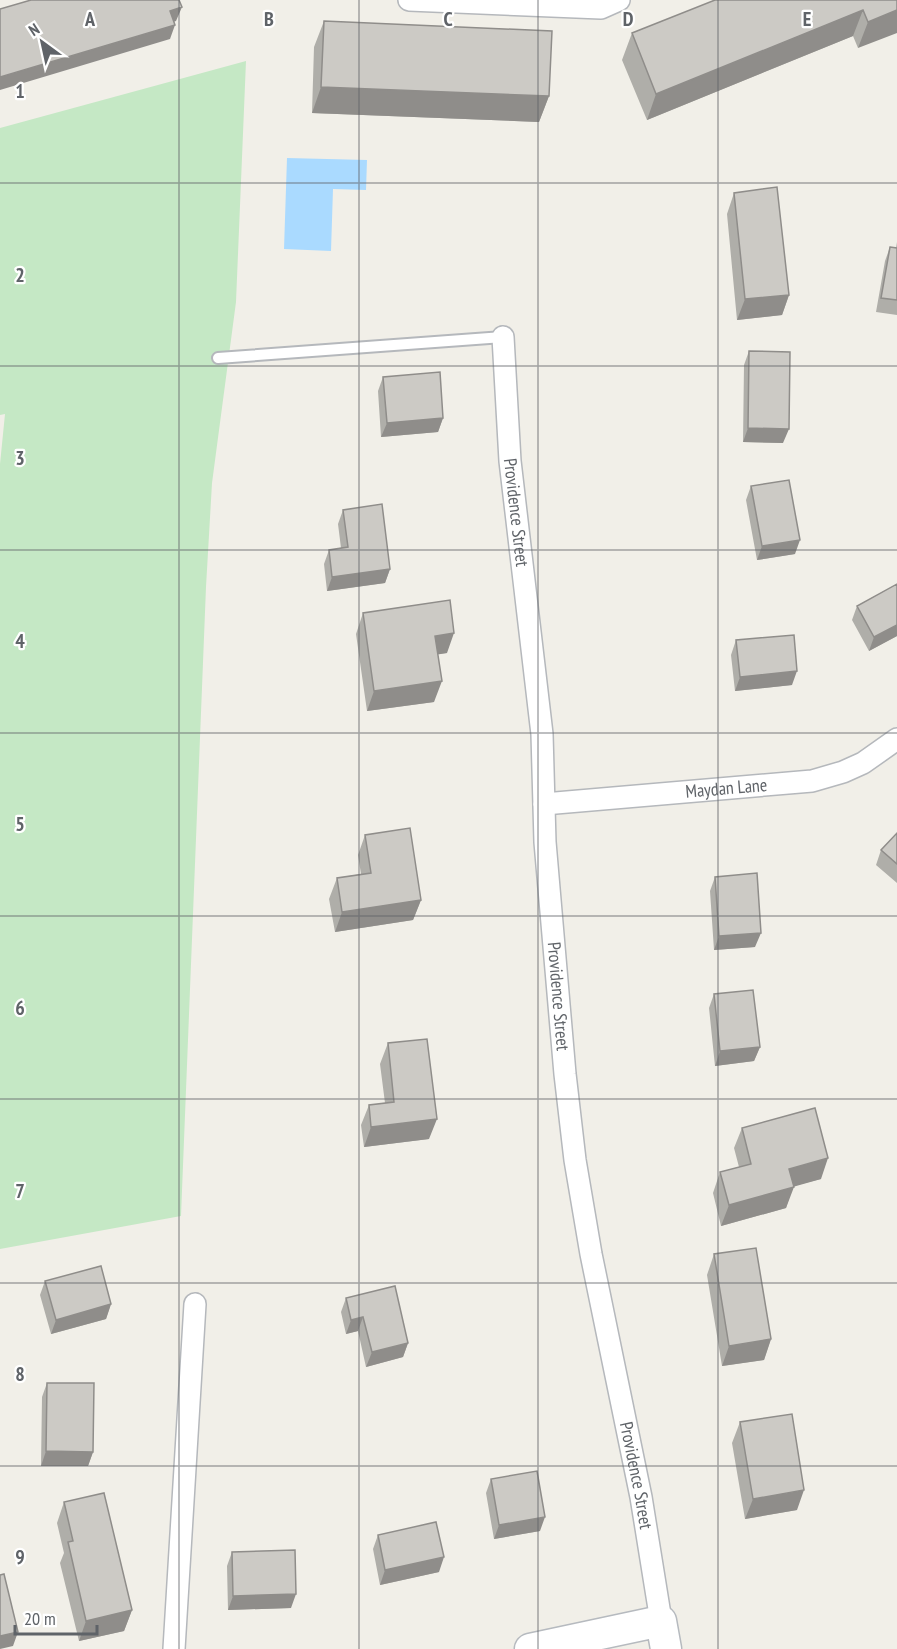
<svg xmlns="http://www.w3.org/2000/svg" width="897" height="1649" viewBox="0 0 897 1649" font-family="'PT Sans Narrow',sans-serif">
	<rect width="100%" height="100%" fill="#f1efe8"/>
	<!-- green -->
	<path fill="#c5e8c5" d="M246 61 236 302 212 483 206 587 181 1216 0 1249V464L5 414 0 415V128Z"/>
	<!-- water -->
	<path fill="#aadaff" d="M287 158 367 160 366 190 333 189 331 251 284 249Z"/>
	<g fill="none" stroke-linecap="round" stroke-linejoin="round">
		<!-- lane casing -->
		<g stroke="#b5b8bc" stroke-width="14">
			<path id="lane" d="M218 358 503 337"/>
		</g>
		<!-- street casing -->
		<g stroke="#b5b8bc" stroke-width="24">
			<g id="street">
				<path d="M409 0 601 8 619 0"/>
				<path id="s1" d="M503 337 510 461 542 734 545 842 565 1074 575 1160 591 1254 641 1497 661 1621"/>
				<path id="s2" d="M544 804 812 781 843 772 863 763 897 739"/>
				<path d="M174 1649 195 1304"/>
			</g>
		</g>
		<!-- secondary casing -->
		<g stroke="#b6babf" stroke-width="33">
			<path id="secondary" d="M530 1649 661 1621 666 1649"/>
		</g>
		<!-- lane -->
		<use href="#lane" stroke="#fff" stroke-width="10"/>
		<!-- street -->
		<use href="#street" stroke="#fff" stroke-width="21"/>
		<!-- secondary -->
		<use href="#secondary" stroke="#fff" stroke-width="30"/>
	</g>
	<!-- wall -->
	<path fill="#afaea9" d="M897 0 858 48 853 36 647 120 622 60 632 33Z
		M324 21 549 96 539 122 312 113 314 47Z
		M734 193 789 295 782 315 737 320 727 214Z
		M897 242V315L876 312 885 261 890 247 896 248Z
		M749 351 783 443 743 442 744 365Z
		M383 377 443 418 438 432 381 437 378 391Z
		M751 486 795 554 757 560 746 500Z
		M343 510 390 569 385 583 327 591 324 564 329 550 341 548 338 524Z
		M897 584V636L869 651 852 620 857 606Z
		M363 613 447 653 438 654 434 702 367 711 356 634Z
		M736 640 792 685 735 691 731 655Z
		M897 833V883L876 865 881 850Z
		M365 835 421 900 413 920 335 932 329 899 337 878 361 874 358 855Z
		M715 877 755 947 714 950 710 891Z
		M714 994 760 1047 754 1061 715 1066 709 1008Z
		M388 1043 429 1139 364 1147 361 1125 369 1105 385 1103 380 1064Z
		M742 1128 821 1179 793 1186 786 1208 721 1226 713 1193 720 1172 739 1167 734 1148Z
		M714 1254 771 1339 764 1360 722 1366 707 1275Z
		M45 1281 111 1304 106 1319 51 1334 40 1295Z
		M346 1298 408 1343 403 1357 366 1367 358 1331 346 1334 341 1312Z
		M47 1383 93 1452 88 1466H41L42 1397Z
		M740 1422 797 1510 745 1519 732 1443Z
		M491 1479 540 1531 494 1539 486 1493Z
		M64 1502 132 1610 124 1631 79 1641 60 1563 64 1553 57 1523Z
		M378 1535 439 1572 380 1585 373 1549Z
		M232 1552 291 1608 228 1610 227 1566Z"/>
	<!-- shaded-wall -->
	<path fill="#8f8d8a" d="M182 7 176 21 165 25 170 11Z
		M863 10 853 36 647 120 656 94Z
		M897 10V33L858 48 868 22Z
		M175 25 170 39 0 90V77Z
		M321 87 549 96 539 122 312 113Z
		M789 295 782 315 737 320 745 299Z
		M443 418 438 432 381 437 387 423Z
		M748 428 789 429 783 443 743 442Z
		M800 540 795 554 757 560 762 546Z
		M390 569 385 583 327 591 332 577Z
		M897 625V636L869 651 874 637Z
		M454 633 447 653 428 656 435 636Z
		M797 671 792 685 735 691 740 677Z
		M442 681 434 702 367 711 374 691Z
		M421 900 413 920 335 932 342 912Z
		M761 933 755 947 714 950 719 936Z
		M760 1047 754 1061 715 1066 720 1051Z
		M437 1119 429 1139 364 1147 371 1127Z
		M828 1158 821 1179 782 1190 789 1169Z
		M794 1187 786 1208 721 1226 729 1205Z
		M111 1304 106 1319 51 1334 56 1320Z
		M363 1317 358 1331 346 1334 351 1320Z
		M771 1339 764 1360 722 1366 729 1346Z
		M408 1343 403 1357 366 1367 372 1352Z
		M46 1451 93 1452 88 1466H41Z
		M804 1490 797 1510 745 1519 753 1499Z
		M545 1517 540 1531 494 1539 499 1525Z
		M444 1557 439 1572 380 1585 385 1570Z
		M296 1594 291 1608 228 1610 233 1596Z
		M132 1610 124 1631 79 1641 86 1621Z
		M18 1632 13 1646 0 1649V1636Z"/>
	<!-- building -->
	<path fill="#cccac5" stroke="#8f8d8a" stroke-width="1.5" d="M31 0H179L182 7 170 11 175 25 0 77V9Z
		M715 0H897V10L868 22 863 10 656 94 632 33Z
		M324 21 552 31 549 96 321 87Z
		M777 187 789 295 745 299 734 193Z
		M890 247 897 248V300L881 298Z
		M749 351 790 352 789 429 748 428Z
		M440 372 443 418 387 423 383 377Z
		M789 480 800 540 762 546 751 486Z
		M382 504 390 569 332 577 329 550 348 547 343 510Z
		M897 584V625L874 637 857 606Z
		M450 600 454 633 435 636 442 681 374 691 363 613Z
		M794 635 797 671 740 677 736 640Z
		M410 828 421 900 342 912 337 878 371 873 365 835Z
		M897 833V864L881 850Z
		M757 873 761 933 719 936 715 877Z
		M753 990 760 1047 720 1051 714 994Z
		M427 1039 437 1119 371 1127 369 1105 394 1102 388 1043Z
		M815 1108 828 1158 789 1169 794 1187 729 1205 720 1172 751 1164 742 1128Z
		M756 1248 771 1339 729 1346 714 1254Z
		M101 1266 111 1304 56 1320 45 1281Z
		M395 1286 408 1343 372 1352 363 1317 351 1320 346 1298Z
		M47 1383H94L93 1452 46 1451Z
		M792 1414 804 1490 753 1499 740 1422Z
		M537 1471 545 1517 499 1525 491 1479Z
		M104 1493 132 1610 86 1621 68 1542 73 1541 64 1502Z
		M436 1522 444 1557 385 1570 378 1535Z
		M295 1550 296 1594 233 1596 232 1552Z
		M4 1574 18 1632 0 1636V1575Z"/>
	<!-- grid -->
	<path fill="none" stroke="#5f6368" stroke-width="1.5" stroke-opacity="0.55" d="M179 0V1649M359 0V1649M538 0V1649M718 0V1649M0 183H897M0 366H897M0 550H897M0 733H897M0 916H897M0 1099H897M0 1283H897M0 1466H897"/>
	<g text-anchor="middle" stroke-width="4.5" stroke-linejoin="round" paint-order="stroke">
		<!-- street labels -->
		<g font-size="18" fill="#5f6368" stroke="#fff">
			<text dy="6" stroke="none"><textPath href="#s1" startOffset="176">Providence Street</textPath></text>
			<text dy="6" stroke="none"><textPath href="#s2" startOffset="183">Maydan Lane</textPath></text>
			<text dy="6" stroke="none"><textPath href="#s1" startOffset="662">Providence Street</textPath></text>
			<text dy="6" stroke="none"><textPath href="#s1" startOffset="1148">Providence Street</textPath></text>
		</g>
	</g>
	<g font-size="20" text-anchor="middle" font-weight="bold" fill="#5f6368" stroke="#fff" stroke-width="4.5" stroke-linejoin="round" paint-order="stroke">
		<text x="90" y="26">A</text>
		<text x="269" y="26">B</text>
		<text x="448" y="26">C</text>
		<text x="628" y="26">D</text>
		<text x="807" y="26">E</text>
		<text x="20" y="98">1</text>
		<text x="20" y="282">2</text>
		<text x="20" y="465">3</text>
		<text x="20" y="648">4</text>
		<text x="20" y="831">5</text>
		<text x="20" y="1015">6</text>
		<text x="20" y="1198">7</text>
		<text x="20" y="1381">8</text>
		<text x="20" y="1564">9</text>
	</g>
	<!-- north arrow -->
	<g transform="translate(42 42) rotate(327)" stroke="#ffffff" stroke-width="4.5" paint-order="stroke">
	<path d="M0-4.5L10 22L0 15L-10 22Z" fill="#5f6368"/>
	<text y="-9" font-size="16" font-weight="bold" text-anchor="middle" fill="#5f6368">N</text>
	</g>
	<!-- scale -->
	<path d="M15 1625v9h82v-9" fill="none" stroke="#5f6368" stroke-width="3"/>
	<text x="24" y="1625" font-size="18" fill="#5f6368" stroke="#ffffff" stroke-width="4.5" paint-order="stroke">20 m</text>
</svg>
